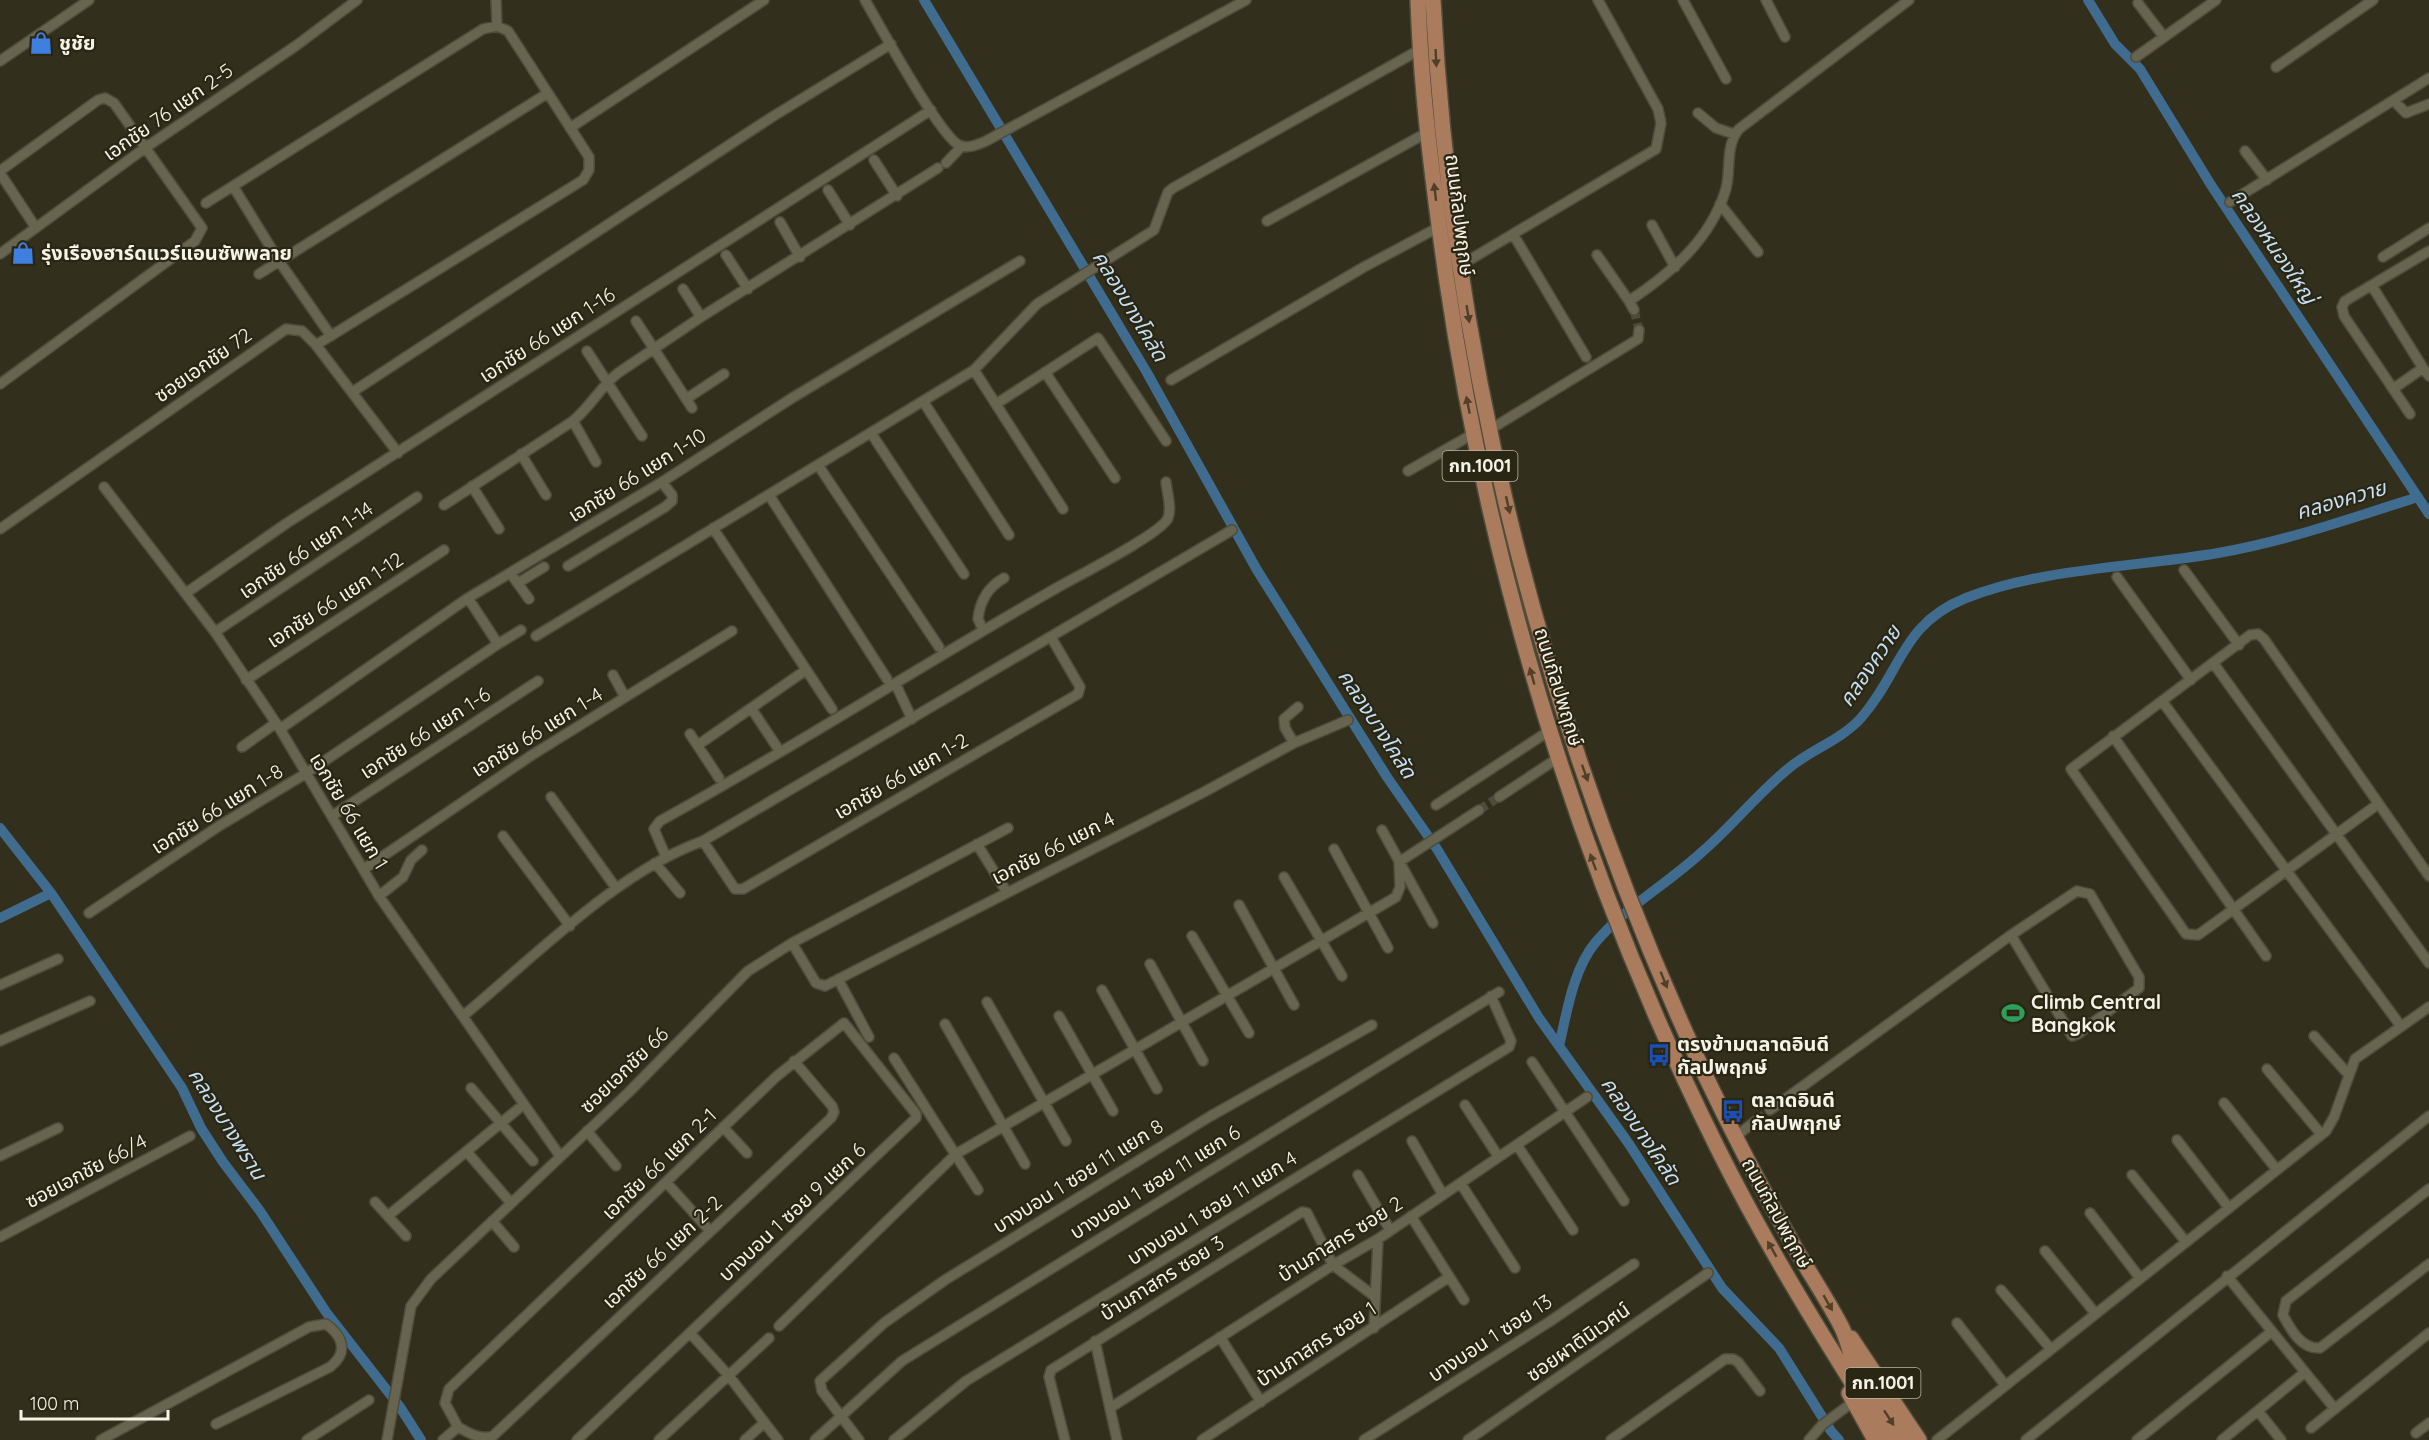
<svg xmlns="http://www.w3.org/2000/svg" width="2429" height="1440" viewBox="0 0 2429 1440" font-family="Quicksand,'Noto Sans Thai',sans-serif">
	<rect width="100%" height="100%" fill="#332f1d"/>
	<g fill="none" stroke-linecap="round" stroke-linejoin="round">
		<!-- canal -->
		<path stroke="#406d8f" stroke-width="10" d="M924 0 1146 371 1257 570 1387 777 1437 849 1539 1018 1629 1144 1722 1288 1779 1348 1831 1431 1839 1440
			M2088 0 2115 44 2140 69 2211 185 2429 514
			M0 828 51 893 182 1088 201 1128 223 1162 260 1211 326 1312 400 1407 421 1440
			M0 918 51 893
			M1559 1046C1567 1012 1573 970 1595 943 1625 907 1669 883 1703 851 1733 825 1758 793 1789 768 1812 749 1841 740 1861 718 1902 671 1901 624 1966 598 2042 568 2138 567 2218 553 2287 541 2352 518 2418 497"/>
		<!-- minor-tunnel -->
		<path stroke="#504c3b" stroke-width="9" stroke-dasharray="9 4.5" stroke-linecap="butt" d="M1634 310 1639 330
			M1479 810 1499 797
			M1757 1120 1770 1110"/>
		<!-- minor casing -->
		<g stroke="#4f4c3c" stroke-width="12">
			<path id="minor" d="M496 0 497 26
				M865 0C880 26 939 135 959 145 968 149 977 145 986 141L1246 0
				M1683 0 1726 79
				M1766 0 1785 37
				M2138 3 2164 37
				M2136 57 2216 0
				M0 61 89 0
				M2276 67 2373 0
				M2394 101 2406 113 2429 104
				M1698 113 1716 128 1734 134
				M570 128 764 0
				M2245 151 2267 180
				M874 160 897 196
				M946 163 962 146
				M0 171 98 100 105 98 114 103 202 228 195 241 0 384
				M0 173 36 228
				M233 186 279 261 331 336
				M828 190 850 225
				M2230 202 2429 78
				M206 203 483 29 497 26 508 31 589 157V170L583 180 316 345
				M1720 204 1758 252
				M1267 221 1428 132
				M780 222 800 257
				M1652 225 1675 267
				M1513 234 1586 357
				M0 254 145 148 297 45 357 0
				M726 255 748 289
				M1597 255 1629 301
				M2383 257 2429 228
				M1461 265 1656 149 1661 123 1658 109 1598 0
				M259 274 548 93
				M2372 286 2423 368
				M683 289 701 317
				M1634 310 1629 301C1671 273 1709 241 1725 192 1732 172 1724 147 1739 129L1909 0
				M636 321 692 408
				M587 351 642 436
				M974 370 1063 509
				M1045 372 1115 478
				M1171 380 1364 267 1439 227
				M2393 389 2423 368 2429 376
				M354 391 772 117 891 44
				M686 399 724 374
				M923 401 1009 535
				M996 404 1098 338 1166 441
				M2410 414 2344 316 2342 307 2345 301 2429 251
				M573 421 596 462
				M1491 429 1638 339 1639 330
				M871 433 964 574
				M521 454 546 495
				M818 465 939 647
				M1408 471 1473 434
				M472 486 499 529
				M104 487 215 632 280 729 379 896 560 1156
				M769 495 887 679
				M444 505 573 421C591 406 601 386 618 373L701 317 938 168
				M713 528 832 709
				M0 529 286 329 302 331 316 345 398 453
				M568 566 665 507 672 501V495L662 482
				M2184 570 2239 645
				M511 574 529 599
				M2117 577 2191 680
				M518 583 544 567
				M186 593 287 523 931 110
				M983 630 978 619C980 600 988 587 1004 578
				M215 632 417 497
				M536 636 974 370 1037 304 1154 230 1168 192 1173 188 1421 49
				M498 644 521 630
				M2214 664 2429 963
				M613 675 625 697
				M246 680 444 550
				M896 685 912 719
				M2162 701 2400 1025
				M751 708 777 747
				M280 729 468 598 662 482 792 398 1020 261
				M690 734 719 778
				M2113 736 2266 956
				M1294 743 1285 728 1284 719 1298 707
				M698 745 806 670
				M242 747 276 723
				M551 797 616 888
				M1499 797 1558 758
				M2378 804 2198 935 2186 934 2071 769 2250 635 2258 634 2264 639 2429 876
				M1436 805 1549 731
				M332 816 538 681
				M1382 830 1433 923
				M503 836 570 926
				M703 841 735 889H743L1078 694 1080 687 1051 637
				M977 844 1006 891
				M1334 849 1388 948
				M666 857 654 829 660 821C795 747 926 662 1060 586 1078 576 1162 533 1168 518 1172 509 1167 492 1166 482
				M655 863 680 893
				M364 869 532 755 732 631
				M1284 877 1342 976
				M379 896 403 877 411 860 422 850
				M1239 905 1294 1005
				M89 913 219 826 305 774 498 644 468 598
				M1192 936 1249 1033
				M792 943 816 983 825 986 1204 792 1294 743 1348 720
				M1150 964 1203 1061
				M838 979 869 1037
				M0 985 58 959
				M1102 990 1157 1089
				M987 1002 1066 1141
				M463 1016C533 958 618 871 703 841L1232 530
				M1059 1016 1113 1111
				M945 1024 1025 1164
				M2314 1036 2348 1074
				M0 1041 90 1001
				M894 1058 978 1190
				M1532 1062 1624 1201
				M2267 1069 2321 1134
				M471 1088 533 1161
				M2224 1103 2277 1170
				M1465 1105 1498 1156
				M1770 1110 2011 935 2077 891 2090 894 2139 977V988L2078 1034 2072 1036 2011 935
				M723 1127 747 1153
				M587 1131 616 1166
				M1736 1136 1757 1120
				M2177 1140 2229 1208
				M1412 1141 1443 1195
				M1517 1145 1573 1230
				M467 1152 511 1203
				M0 1156 58 1128
				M1358 1175 1390 1230
				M2132 1175 2186 1242
				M666 1182 710 1231
				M1461 1184 1515 1268
				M2429 1189 2286 1301 2283 1315C2291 1330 2301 1349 2320 1348L2429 1264
				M375 1202 406 1236
				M2090 1213 2140 1278
				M389 1215 518 1109
				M1411 1216 1464 1300
				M492 1221 514 1247
				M0 1237 190 1136
				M2045 1251 2095 1313
				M2227 1276 2335 1409
				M2001 1290 2050 1348
				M1957 1323 2005 1385
				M779 1326 956 1154 1396 897 1400 887 1399 862 1479 810
				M1374 1328 1378 1239
				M690 1333 729 1376 778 1440
				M1220 1337 1261 1402
				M1095 1341 1117 1440
				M1110 1408 1333 1265 1378 1239 1587 1097
				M2258 1411 2281 1440
				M458 1427 445 1403 449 1389 777 1076 844 1023 916 1114V1118L577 1440
				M458 1427C469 1433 480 1440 493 1436L831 1118 834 1112 832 1106 794 1061
				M2311 1428 2429 1333
				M2416 1433 2429 1423
				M101 1440 309 1327 326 1324C344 1337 348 1353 330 1367L216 1424
				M307 1440 369 1400
				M387 1440 411 1306 431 1279 628 1093 748 971 792 943 1008 828
				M443 1440 458 1427
				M659 1440 769 1338
				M745 1440 764 1423
				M815 1440 902 1361 1499 992
				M859 1440 822 1391 820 1381 884 1323 945 1280 1209 1117 1372 1025
				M894 1440 966 1381 1509 1047 1511 1041 1491 996
				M1065 1440 1049 1377 1051 1370 1302 1212 1307 1213 1333 1265 1374 1296
				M1202 1440 1449 1277
				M1364 1440 1549 1322 1634 1264
				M1468 1440 1708 1273
				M1611 1440 1725 1359H1733L1738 1362 1760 1391
				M1809 1440 1822 1425 1853 1402
				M1937 1440 2326 1131 2334 1117 2355 1059 2429 1007
				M2026 1440 2429 1116
				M2137 1440 2271 1332
				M2222 1440 2304 1373"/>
		</g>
		<!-- primary casing -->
		<g stroke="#4f4c3c" stroke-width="18">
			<path id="primary" d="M1418 0C1421 92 1433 184 1446 276 1491 579 1581 873 1717 1147 1767 1248 1828 1345 1888 1440
				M1433 0C1452 369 1549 741 1705 1075 1734 1136 1765 1195 1798 1253 1812 1277 1828 1301 1841 1326 1847 1337 1849 1350 1854 1362 1867 1389 1887 1415 1903 1440
				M1851 1338 1919 1440
				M1849 1393 1875 1440"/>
		</g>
		<!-- minor -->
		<use href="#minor" stroke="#67644f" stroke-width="9"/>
		<!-- primary -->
		<use href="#primary" stroke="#aa7b5d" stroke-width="15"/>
	</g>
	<!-- one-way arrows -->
	<defs><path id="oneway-solid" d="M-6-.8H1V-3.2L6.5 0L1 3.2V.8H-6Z" transform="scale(1.5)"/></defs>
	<g fill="#504029">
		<use href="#oneway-solid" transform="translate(1436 58) rotate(87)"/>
		<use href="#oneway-solid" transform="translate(1435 192) rotate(-97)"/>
		<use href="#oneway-solid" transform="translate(1468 314) rotate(81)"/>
		<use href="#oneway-solid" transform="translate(1468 405) rotate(-101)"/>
		<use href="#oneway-solid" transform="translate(1508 505) rotate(77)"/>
		<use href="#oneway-solid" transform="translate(1532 676) rotate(-106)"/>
		<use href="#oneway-solid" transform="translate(1585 773) rotate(70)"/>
		<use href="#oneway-solid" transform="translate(1593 862) rotate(-110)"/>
		<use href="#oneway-solid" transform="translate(1664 980) rotate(68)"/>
		<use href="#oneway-solid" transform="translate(1772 1249) rotate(-120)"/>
		<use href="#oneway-solid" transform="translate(1828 1303) rotate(60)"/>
		<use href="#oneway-solid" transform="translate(1889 1418) rotate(57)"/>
	</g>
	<!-- icons -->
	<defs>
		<g id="shop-bare" transform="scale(1.8)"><path d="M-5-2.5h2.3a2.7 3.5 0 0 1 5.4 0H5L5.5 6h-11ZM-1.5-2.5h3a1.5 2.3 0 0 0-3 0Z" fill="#3f7fe0" stroke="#292613" stroke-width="2.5" paint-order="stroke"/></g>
		<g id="stadium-bare" transform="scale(1.8)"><path d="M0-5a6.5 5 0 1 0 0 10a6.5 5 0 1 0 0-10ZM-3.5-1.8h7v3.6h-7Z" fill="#2e9e5b" stroke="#292613" stroke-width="2.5" paint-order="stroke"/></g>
		<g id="bus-bare" transform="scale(1.8)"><path d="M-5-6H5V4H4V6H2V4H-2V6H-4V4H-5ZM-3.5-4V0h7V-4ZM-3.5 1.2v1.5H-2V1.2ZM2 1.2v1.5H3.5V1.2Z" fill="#1a4fb4" stroke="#292613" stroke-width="2.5" paint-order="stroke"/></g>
	</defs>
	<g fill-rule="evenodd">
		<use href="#shop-bare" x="41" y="43"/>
		<use href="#shop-bare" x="23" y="253"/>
		<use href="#stadium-bare" x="2013" y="1013"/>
		<use href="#bus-bare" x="1659" y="1055"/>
		<use href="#bus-bare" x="1733" y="1111"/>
	</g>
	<g text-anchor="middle" stroke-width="4.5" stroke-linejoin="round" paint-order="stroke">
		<!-- shield labels -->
		<g fill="#292613" stroke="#b8b6a7" stroke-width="1.5">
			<rect x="1442.5" y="451" width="75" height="30" rx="4.5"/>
			<rect x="1845.5" y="1368" width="75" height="30" rx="4.5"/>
		</g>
		<g font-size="18" font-weight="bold" fill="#f5f3e7">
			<text x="1480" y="472">กท.1001</text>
			<text x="1883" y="1389">กท.1001</text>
		</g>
		<!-- poi labels -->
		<g font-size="20" font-weight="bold" fill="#f5f3e7" stroke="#292613" text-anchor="start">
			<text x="59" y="50">ชูชัย</text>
			<text x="41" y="260">รุ่งเรืองฮาร์ดแวร์แอนซัพพลาย</text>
			<text x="2031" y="1009">Climb Central<tspan x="2031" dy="23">Bangkok</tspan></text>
			<text x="1677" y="1051">ตรงข้ามตลาดอินดี<tspan x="1677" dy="23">กัลปพฤกษ์</tspan></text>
			<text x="1751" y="1107">ตลาดอินดี<tspan x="1751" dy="23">กัลปพฤกษ์</tspan></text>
		</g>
		<!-- street labels -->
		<g font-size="20" fill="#f5f3e7" stroke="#292613">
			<text transform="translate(168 112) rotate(-35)" y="7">เอกชัย 76 แยก 2-5</text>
			<text transform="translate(1460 215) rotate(83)" y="7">ถนนกัลปพฤกษ์</text>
			<text transform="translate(547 335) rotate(-33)" y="7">เอกชัย 66 แยก 1-16</text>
			<text transform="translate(203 365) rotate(-35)" y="7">ซอยเอกชัย 72</text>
			<text transform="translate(637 475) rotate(-32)" y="7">เอกชัย 66 แยก 1-10</text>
			<text transform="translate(306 550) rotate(-34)" y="7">เอกชัย 66 แยก 1-14</text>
			<text transform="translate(335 600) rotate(-33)" y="7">เอกชัย 66 แยก 1-12</text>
			<text transform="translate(1559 687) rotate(73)" y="7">ถนนกัลปพฤกษ์</text>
			<text transform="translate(537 732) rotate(-32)" y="7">เอกชัย 66 แยก 1-4</text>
			<text transform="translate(425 733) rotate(-33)" y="7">เอกชัย 66 แยก 1-6</text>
			<text transform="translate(901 776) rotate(-30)" y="7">เอกชัย 66 แยก 1-2</text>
			<text transform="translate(217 809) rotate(-32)" y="7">เอกชัย 66 แยก 1-8</text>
			<text transform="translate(349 811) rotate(59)" y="7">เอกชัย 66 แยก 1</text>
			<text transform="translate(1053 848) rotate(-27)" y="7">เอกชัย 66 แยก 4</text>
			<text transform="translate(624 1070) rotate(-44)" y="7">ซอยเอกชัย 66</text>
			<text transform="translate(659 1164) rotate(-44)" y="7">เอกชัย 66 แยก 2-1</text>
			<text transform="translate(86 1171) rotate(-28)" y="7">ซอยเอกชัย 66/4</text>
			<text transform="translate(1078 1176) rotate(-32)" y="7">บางบอน 1 ซอย 11 แยก 8</text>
			<text transform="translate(1155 1182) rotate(-32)" y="7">บางบอน 1 ซอย 11 แยก 6</text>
			<text transform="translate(1212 1208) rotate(-32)" y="7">บางบอน 1 ซอย 11 แยก 4</text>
			<text transform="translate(792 1212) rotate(-43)" y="7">บางบอน 1 ซอย 9 แยก 6</text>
			<text transform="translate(1777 1213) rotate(61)" y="7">ถนนกัลปพฤกษ์</text>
			<text transform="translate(1340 1239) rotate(-32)" y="7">บ้านภาสกร ซอย 2</text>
			<text transform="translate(662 1252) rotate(-43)" y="7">เอกชัย 66 แยก 2-2</text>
			<text transform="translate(1162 1278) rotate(-32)" y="7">บ้านภาสกร ซอย 3</text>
			<text transform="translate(1490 1338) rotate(-33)" y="7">บางบอน 1 ซอย 13</text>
			<text transform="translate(1578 1342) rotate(-35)" y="7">ซอยผาตินิเวศน์</text>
			<text transform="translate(1316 1344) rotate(-33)" y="7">บ้านภาสกร ซอย 1</text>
		</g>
		<!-- water labels -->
		<g font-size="21" font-style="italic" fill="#c5dff5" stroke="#292613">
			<text transform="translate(2274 246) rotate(56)" y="7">คลองหนองใหญ่</text>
			<text transform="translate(1130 306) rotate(59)" y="7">คลองบางโคลัด</text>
			<text transform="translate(2341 500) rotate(-16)" y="7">คลองควาย</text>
			<text transform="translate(1870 666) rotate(-56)" y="7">คลองควาย</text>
			<text transform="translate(1377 724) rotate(57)" y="7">คลองบางโคลัด</text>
			<text transform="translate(227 1124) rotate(58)" y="7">คลองบางพราน</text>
			<text transform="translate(1641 1131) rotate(56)" y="7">คลองบางโคลัด</text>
		</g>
	</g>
	<!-- scale -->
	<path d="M21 1410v9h147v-9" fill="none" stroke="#f5f3e7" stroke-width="3"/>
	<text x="30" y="1410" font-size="18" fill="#f5f3e7" stroke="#292613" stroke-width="4.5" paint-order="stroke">100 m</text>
</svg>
